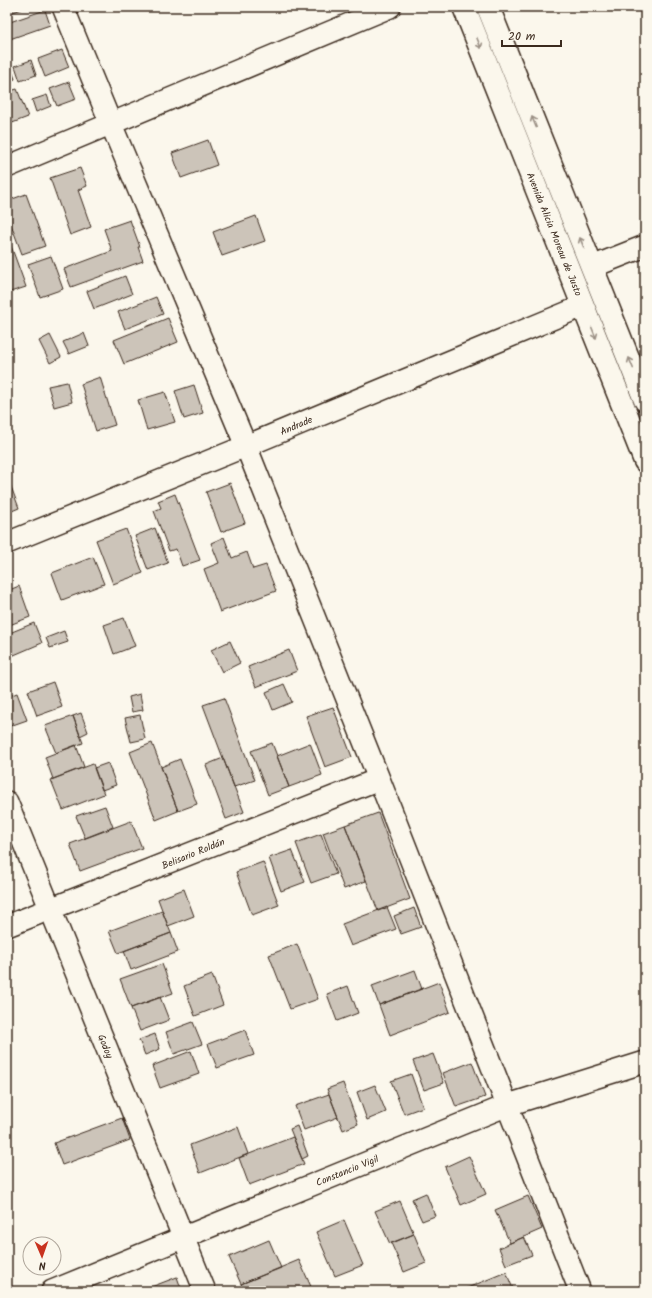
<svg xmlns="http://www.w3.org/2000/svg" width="652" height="1298" viewBox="0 0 652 1298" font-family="Kalam,sans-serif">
	<rect width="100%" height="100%" fill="#fbf7ec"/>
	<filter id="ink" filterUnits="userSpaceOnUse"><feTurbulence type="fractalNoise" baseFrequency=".025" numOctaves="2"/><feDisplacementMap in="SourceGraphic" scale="8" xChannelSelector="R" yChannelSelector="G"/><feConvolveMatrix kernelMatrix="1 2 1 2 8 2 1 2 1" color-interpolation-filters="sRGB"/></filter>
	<g filter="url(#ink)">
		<!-- building -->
		<path fill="#ccc4b9" stroke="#3b2a1e" d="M7 7H21L22 9 7 14Z
			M45 10 50 25 7 40V23Z
			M62 50 69 67 45 77 38 59Z
			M7 60H8L15 79 7 82Z
			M31 60 36 75 20 81 15 66Z
			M69 82 76 99 57 106 50 89Z
			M17 89 28 117 7 125V92Z
			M47 95 51 106 36 112 32 100Z
			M208 140 217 165 181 178 172 153Z
			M80 168 87 186 78 190 91 227 70 235 50 178Z
			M26 194 45 246 22 254 7 214V201Z
			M256 216 265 241 222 256 213 232Z
			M130 220 140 247H138L143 261 71 287 64 269 112 251 104 229Z
			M7 235 26 287 7 293Z
			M51 256 63 289 40 297 28 264Z
			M125 276 132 294 94 309 87 291Z
			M156 297 163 314 125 329 118 312Z
			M168 318 178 342 124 364 114 340Z
			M84 333 89 346 69 354 63 342Z
			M50 335 61 357 50 363 39 341Z
			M100 377 115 425 96 431 81 384Z
			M67 382 72 402 54 407 48 386Z
			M194 385 203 413 184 419 175 391Z
			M165 392 175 422 147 430 138 400Z
			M7 476 19 508 7 513Z
			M230 483 245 523 221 532 206 492Z
			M175 494 200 560 182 566 176 549 169 551 154 511 161 508 158 501Z
			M155 528 168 563 148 570 135 536Z
			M126 529 143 573 113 584 96 540Z
			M224 537 232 558 247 552 253 569 266 565 276 591 220 612 204 569 219 563 211 543Z
			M93 557 104 584 62 600 52 573Z
			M19 586 30 617 7 626V591Z
			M124 618 135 646 114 654 104 625Z
			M34 623 42 643 7 658V634Z
			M64 631 68 642 50 648 46 638Z
			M230 641 240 663 222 672 211 650Z
			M289 650 297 671 256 687 248 667Z
			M53 682 62 707 37 716 28 691Z
			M284 684 292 702 273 710 266 692Z
			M17 693 27 720 7 727V697Z
			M140 694 143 710 132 712 129 697Z
			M224 698 255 780 234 787 203 705Z
			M333 707 352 757 325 767 306 716Z
			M81 713 88 732 80 736 73 716Z
			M140 715 145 739 131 742 125 718Z
			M73 716 83 743 56 753 45 726Z
			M152 743 178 811 156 820 130 752Z
			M272 743 289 787 268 795 251 751Z
			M310 743 322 775 289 787 277 756Z
			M76 745 84 767 53 779 45 757Z
			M223 758 244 812 226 819 206 765Z
			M180 759 197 804 178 811 161 767Z
			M108 763 116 785 102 790 94 768Z
			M93 764 104 794 63 810 51 780Z
			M105 806 113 827 85 838 76 816Z
			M378 813 410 899 378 911 345 825Z
			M131 821 142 848 80 871 70 844Z
			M345 825 366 881 344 889 323 833Z
			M321 834 336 874 311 883 296 843Z
			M292 850 305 882 281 891 269 858Z
			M263 862 279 905 252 915 236 872Z
			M184 889 194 916 168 926 158 899Z
			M387 907 396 929 351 946 342 924Z
			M414 908 421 927 401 934 394 916Z
			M162 911 171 933 118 953 109 931Z
			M171 933 178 952 131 970 124 951Z
			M297 944 318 999 290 1009 269 955Z
			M162 964 173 993 131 1008 120 979Z
			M415 970 422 989 379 1005 372 986Z
			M212 975 223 1005 195 1016 184 986Z
			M439 982 450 1012 390 1035 379 1005Z
			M348 986 358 1013 337 1021 327 994Z
			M160 997 169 1020 140 1031 131 1008Z
			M193 1022 202 1044 174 1054 166 1032Z
			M245 1030 254 1055 217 1068 208 1044Z
			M155 1034 160 1049 145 1055 139 1040Z
			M191 1051 199 1074 160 1088 152 1066Z
			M433 1054 444 1083 424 1090 413 1061Z
			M472 1062 485 1097 456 1107 443 1073Z
			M411 1074 423 1107 404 1114 391 1081Z
			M343 1083 358 1124 343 1130 327 1089Z
			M375 1085 386 1112 367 1120 357 1092Z
			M329 1094 338 1117 304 1130 295 1106Z
			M122 1118 130 1140 62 1165 54 1143Z
			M297 1126 308 1156 302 1159 290 1129Z
			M238 1127 248 1154 200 1173 190 1145Z
			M293 1137 304 1164 249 1185 239 1158Z
			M469 1156 486 1194 461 1205 445 1167Z
			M426 1193 435 1216 422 1221 412 1199Z
			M528 1196 542 1229 510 1243 495 1210Z
			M400 1201 414 1234 390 1244 375 1211Z
			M344 1220 363 1265 335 1276 316 1232Z
			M414 1234 426 1263 404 1272 391 1243Z
			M524 1237 532 1255 506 1265 499 1248Z
			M269 1240 281 1268 241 1284 229 1257Z
			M299 1260 313 1291H244L241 1284Z
			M506 1272 514 1291H460Z
			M177 1277 182 1291H147L146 1289Z"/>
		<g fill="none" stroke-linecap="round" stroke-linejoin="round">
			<!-- minor casing -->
			<g stroke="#3b2a1e" stroke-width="24">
				<path id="minor" d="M63 7 111 124 246 446 379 779 580 1291
					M7 167 390 7
					M592 267 645 246
					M7 543 246 446 583 306
					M7 802 205 1291
					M7 926 379 779
					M52 1291 508 1105 645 1062"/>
			</g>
			<!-- major casing -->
			<g stroke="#3b2a1e" stroke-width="25">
				<path id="major" d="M464 7 645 461
					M488 7 645 400"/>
			</g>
			<!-- minor -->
			<use href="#minor" stroke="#fbf7ec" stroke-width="21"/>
			<!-- major -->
			<use href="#major" stroke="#fbf7ec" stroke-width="22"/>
		</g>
		<!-- one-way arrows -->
		<defs><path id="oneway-shaft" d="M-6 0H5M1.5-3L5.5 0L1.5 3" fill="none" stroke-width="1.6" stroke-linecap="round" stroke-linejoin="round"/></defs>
		<g stroke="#9b9085">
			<use href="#oneway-shaft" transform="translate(479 43) rotate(68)"/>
			<use href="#oneway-shaft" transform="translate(534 122) rotate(-112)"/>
			<use href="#oneway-shaft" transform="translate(582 243) rotate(-112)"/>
			<use href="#oneway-shaft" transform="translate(594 333) rotate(68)"/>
			<use href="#oneway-shaft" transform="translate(631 363) rotate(-112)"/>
		</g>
	</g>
	<g text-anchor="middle" stroke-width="3" stroke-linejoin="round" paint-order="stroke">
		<!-- street labels -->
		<g font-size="10" fill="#3b2a1e" stroke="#fbf7ec">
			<text transform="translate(555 234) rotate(68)" y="4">Avenida Alicia Moreau de Justo</text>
			<text transform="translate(296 425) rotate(-23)" y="4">Andrade</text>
			<text transform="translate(193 853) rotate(-22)" y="4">Belisario Roldán</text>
			<text transform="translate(106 1046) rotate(68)" y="4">Godoy</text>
			<text transform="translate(347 1170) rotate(-22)" y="4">Constancio Vigil</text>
		</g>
	</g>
	<!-- margin -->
	<rect width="652" height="1298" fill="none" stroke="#fbf7ec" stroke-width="24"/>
	<rect x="12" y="12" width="628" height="1274" fill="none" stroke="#3b2a1e" stroke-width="1.5" filter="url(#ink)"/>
	<!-- north arrow -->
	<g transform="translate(42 1256) rotate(178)"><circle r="19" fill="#fbf7ec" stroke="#aea59a"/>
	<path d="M0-3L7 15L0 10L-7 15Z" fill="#c8321e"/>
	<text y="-6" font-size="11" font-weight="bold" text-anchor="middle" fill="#3b2a1e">N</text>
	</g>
	<!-- scale -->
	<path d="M502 40v6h59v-6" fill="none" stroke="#3b2a1e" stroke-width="2"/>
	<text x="508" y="40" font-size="12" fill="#3b2a1e" stroke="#fbf7ec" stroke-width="3" paint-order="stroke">20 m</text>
</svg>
